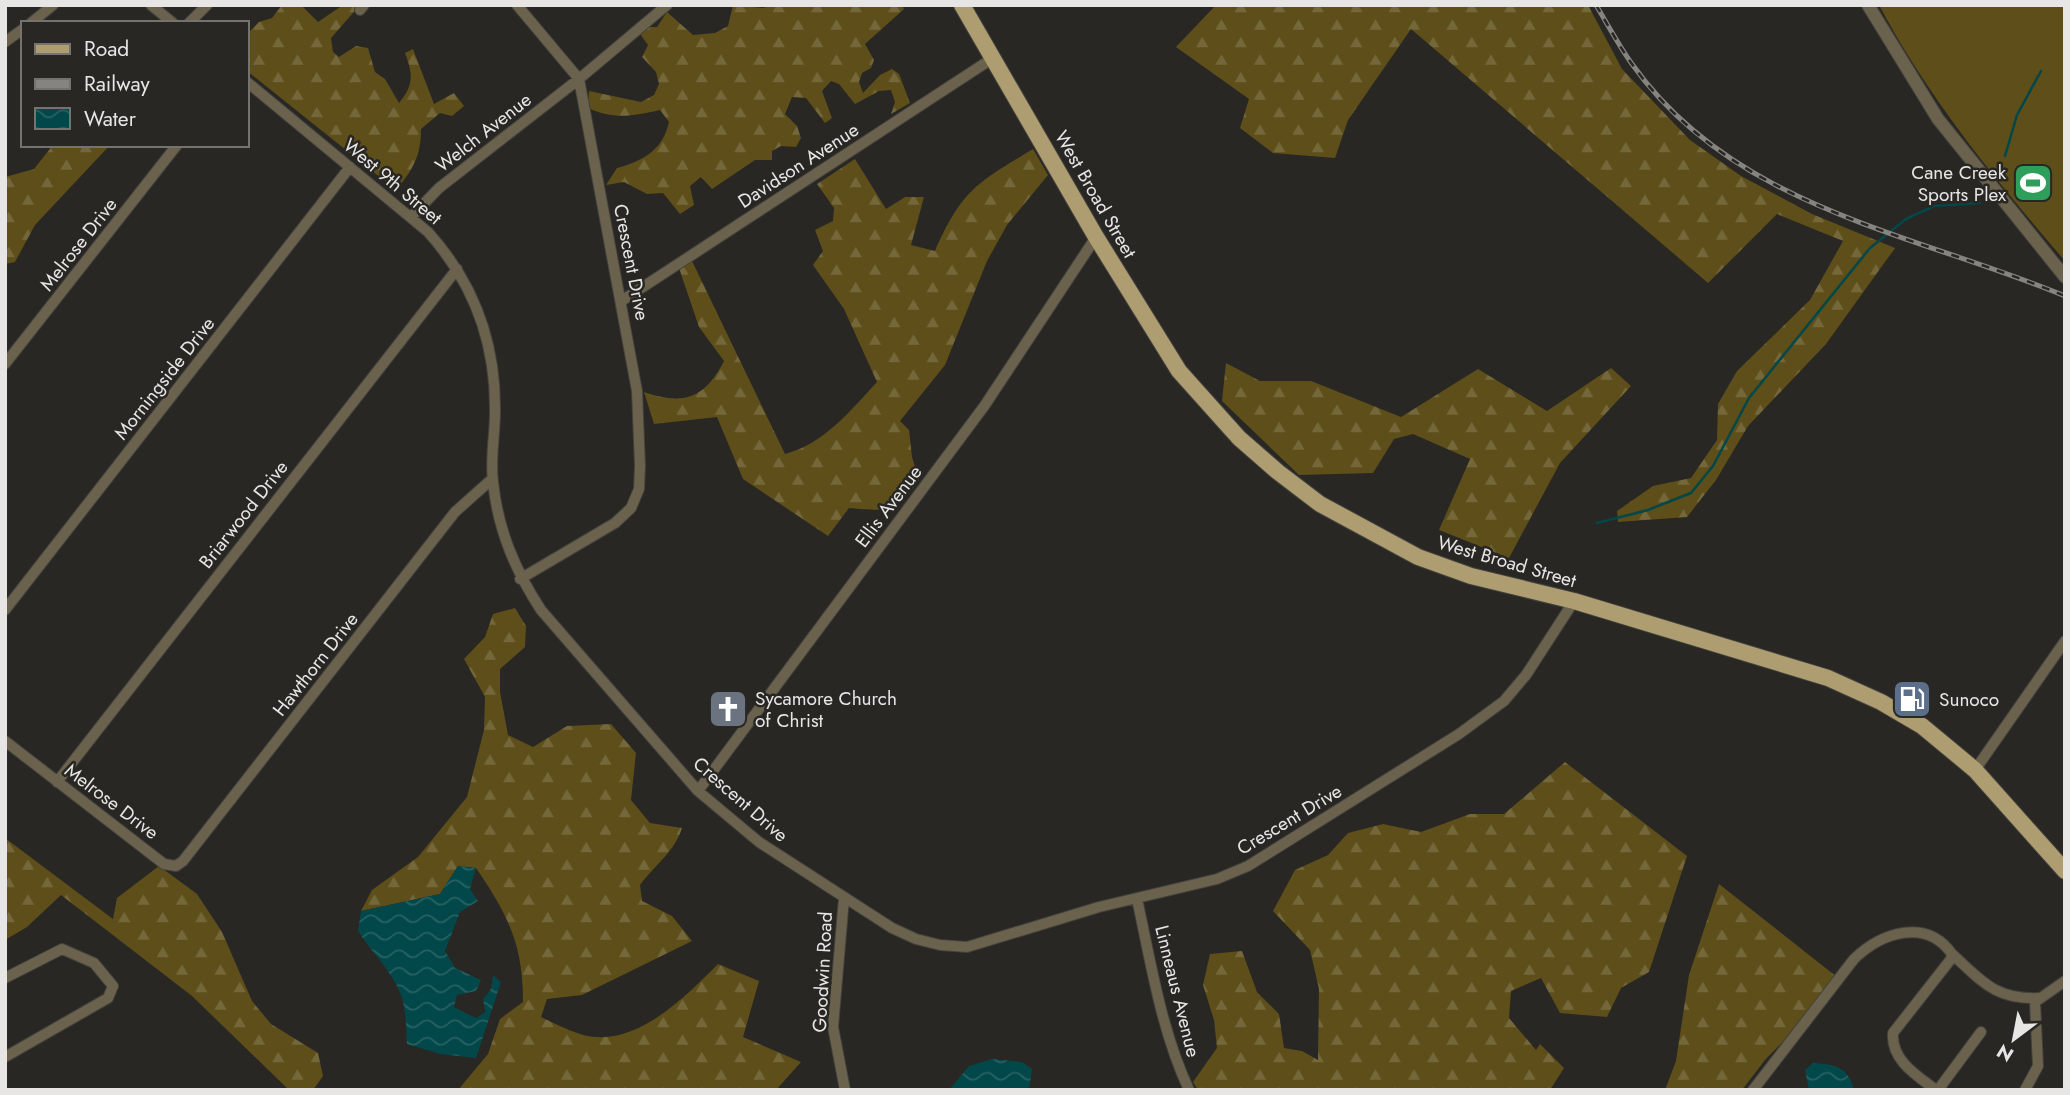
<svg xmlns="http://www.w3.org/2000/svg" width="2070" height="1095" viewBox="0 0 2070 1095" font-family="Jost,sans-serif">
	<defs>
		<pattern id="forest-firs" width="22" height="20" patternUnits="userSpaceOnUse" patternTransform="scale(1.75)"><rect width="22" height="20" fill="#5d4e1a"/><path d="M5 1l3.5 6h-7zM16 11l3.5 6h-7z" fill="#74683b"/></pattern>
		<pattern id="water-waves" width="16" height="10" patternUnits="userSpaceOnUse" patternTransform="scale(1.75)"><rect width="16" height="10" fill="#024749"/><path d="M0 5q4-4 8 0t8 0" fill="none" stroke="#276263"/></pattern>
	</defs>
	<rect width="100%" height="100%" fill="#282723"/>
	<!-- forest -->
	<path fill="url(#forest-firs)" d="M282 5H301L318 22 343 5H360L331 38 333 52 339 57 356 46 368 48 375 72 385 79 399 103C414 85 413 74 405 53L413 49 434 104 454 93 464 106 452 116 440 113 421 129C421 156 413 170 396 190L247 71V34L259 22 272 18Z
		M733 5 763 8 773 5H902L904 9 865 44 874 60 871 68 862 73 859 82 863 93 880 75 892 69 899 74 910 103 891 114 895 102 891 90 879 91 855 104 839 84 831 81 822 91 832 118 825 123 806 98 792 97 785 114 797 126 801 138 796 147 781 146 772 151V160H755L712 189 701 177 690 186 694 205 680 214 663 193 647 194 624 182 606 185 617 168C643 161 663 150 669 122L660 110C633 116 614 120 588 108L589 91 641 102 654 95 659 84 656 72 642 57 648 45 640 34 649 27H657L667 12 693 35 715 33 728 26Z
		M1216 5H1588L1622 69 1690 140 1741 176 1812 214 1895 248 1826 344 1748 426 1716 480 1687 517 1618 522 1617 511 1653 486 1691 478 1717 440 1718 404 1737 371 1810 300 1843 241 1777 214 1708 283 1411 29 1348 120 1335 158 1273 153 1240 128 1249 99 1176 47Z
		M53 145H110L35 225 15 262 5 264V177L34 169Z
		M1033 149 1048 175 1007 225 987 261 945 365 900 421 909 430 912 457 919 480C894 514 890 511 849 508L828 536 743 479 717 417 654 424 644 392C684 406 705 398 724 361L699 327 679 268 692 261 785 454C824 444 851 410 877 382L844 309 813 265 823 251 815 230 833 221 834 208 817 184 855 159 886 209 905 197H924L911 245 935 251C962 190 977 183 1033 149Z
		M1226 363 1260 381H1311L1401 417 1478 369 1547 411 1611 368 1631 386 1560 463 1509 558 1439 530 1470 459 1413 434 1394 439 1373 473 1299 475 1222 401Z
		M515 608 526 626 525 647 500 669V692L508 735 533 747 567 726 611 724 636 753 631 800 650 823 682 828C675 851 655 865 640 885L642 901 672 916 692 941 582 995 547 999 541 1017C554 1023 567 1030 580 1034 633 1051 685 997 718 964L759 981 743 1037 801 1062 776 1090H458L488 1054 500 1019 523 1002C523 944 508 915 476 868L458 866 440 894 361 911 372 890 418 857 467 797 484 730 485 697 464 659 485 637 493 614Z
		M1565 762 1687 856 1649 972 1621 988 1607 1017 1560 1013 1541 978 1511 991 1509 1018 1536 1050 1540 1044 1564 1068 1550 1090H1198L1193 1082 1217 1048 1214 1020 1203 985 1210 954 1242 951 1257 992 1279 1014 1284 1048 1302 1051 1318 1060 1319 989 1310 950 1273 911 1295 870 1328 855 1348 833 1383 824 1421 832 1470 814H1504Z
		M5 838 113 919 117 898 159 866 197 894 222 932 252 1001 271 1024 318 1053 323 1076 313 1090H289L192 996 61 895 27 927 5 940Z
		M1719 884 1842 981 1765 1060 1742 1090H1665L1676 1061 1689 975Z"/>
	<!-- garden -->
	<path fill="#5d4e1a" d="M1879 5H2065V261C1997 182 1928 98 1879 5Z"/>
	<!-- water -->
	<path fill="url(#water-waves)" d="M458 866 476 868 470 889 478 901 460 912 445 951 455 968 481 980 476 991 457 995 454 1007 476 1018 485 1012 483 999 491 989 493 975 501 982 476 1058 440 1054 407 1044C406 1028 406 1009 401 995 392 971 372 953 358 931L361 911 440 894Z
		M992 1059 1022 1062 1032 1069 1029 1090H949L969 1066Z
		M1813 1063C1834 1064 1849 1067 1854 1090H1809L1805 1070Z"/>
	<g fill="none" stroke-linecap="round" stroke-linejoin="round">
		<!-- stream -->
		<path stroke="#024749" stroke-width="2.5" d="M2005 156 2017 115 2041 71
			M1597 523 1648 510 1691 493 1713 466 1749 398 1870 248 1906 219 1934 206 1980 203"/>
		<!-- minor casing -->
		<g stroke="#43423e" stroke-width="12">
			<path id="minor" d="M151 5 173 23
				M517 5 579 79 637 391 640 466 639 489 631 508 615 523 520 579
				M360 10 364 5
				M31 23 53 5
				M189 23 207 5
				M5 42 23 29
				M247 82 428 232C474 283 496 344 495 412 495 435 490 459 493 482 498 530 515 570 541 610L698 791 759 842 892 928 916 939 940 945 967 947 1099 907 1217 879 1248 866 1459 734 1504 701 1526 675 1574 601
				M411 217 439 188 579 79 667 5
				M623 300 993 58
				M5 364 177 145
				M5 610 350 167
				M5 741 164 864 176 866 183 861 455 512 492 479
				M1975 770 2065 641
				M57 782 457 269
				M698 791 985 405 1096 237
				M844 898 833 1027 845 1090
				M1137 899C1151 963 1161 1030 1189 1090
				M1952 954C1982 981 1995 1000 2039 998
				M5 978 62 949 94 963 113 986 108 998 5 1057
				M1753 1090 1854 959C1881 933 1926 917 1952 954L1951 959 1893 1033C1891 1060 1916 1075 1936 1090
				M1938 1090 1981 1032
				M2025 1090 2038 1066 2035 1002 2065 981"/>
		</g>
		<!-- tertiary casing -->
		<g stroke="#43423e" stroke-width="14">
			<path id="tertiary" d="M1868 5 1938 119 2065 277"/>
		</g>
		<!-- primary casing -->
		<g stroke="#43423e" stroke-width="18">
			<path id="primary" d="M962 5 1096 237 1179 371 1239 438 1278 472 1320 504 1418 557 1471 576 1574 601 1828 678 1881 702 1922 726 1975 770 2065 871"/>
		</g>
		<!-- minor -->
		<use href="#minor" stroke="#6a624d" stroke-width="10"/>
		<!-- tertiary -->
		<use href="#tertiary" stroke="#6a624d" stroke-width="12"/>
		<!-- primary -->
		<use href="#primary" stroke="#ae9d70" stroke-width="16"/>
		<!-- rail casing -->
		<g stroke="#858481" stroke-width="5">
			<path id="rail" d="M1596 5C1608 25 1619 46 1632 64 1734 208 1913 233 2065 296"/>
		</g>
		<!-- rail -->
		<use href="#rail" stroke="#282723" stroke-width="2.5" stroke-dasharray="8" stroke-linecap="butt"/>
	</g>
	<!-- icons -->
	<defs>
		<g id="stadium-square" transform="scale(2.0125)"><rect x="-9" y="-9" width="18" height="18" rx="4" fill="#2e9e5b" stroke="#282723"/><path d="M0-5a6.5 5 0 1 0 0 10a6.5 5 0 1 0 0-10ZM-3.5-1.8h7v3.6h-7Z" fill="#fff"/></g>
		<g id="fuel-square" transform="scale(2.0125)"><rect x="-9" y="-9" width="18" height="18" rx="4" fill="#5c6f8a" stroke="#282723"/><path d="M-5.5-6h7V0h2V4h1.3V-2.5L3-4.5l.8-.8L6-3V5H2.5V1h-1V6h-7ZM-4.2-4.7v3.2H.2V-4.7Z" fill="#fff"/></g>
		<g id="church-square" transform="scale(2.0125)"><rect x="-9" y="-9" width="18" height="18" rx="4" fill="#6b7280" stroke="#282723"/><path d="M-1.2-6h2.4v3.5h3.3v2.4h-3.3V6h-2.4V-.1h-3.3v-2.4h3.3Z" fill="#fff"/></g>
	</defs>
	<g fill-rule="evenodd">
		<use href="#stadium-square" x="2033" y="183"/>
		<use href="#fuel-square" x="1912" y="699"/>
		<use href="#church-square" x="728" y="709"/>
	</g>
	<g text-anchor="middle" stroke-width="5" stroke-linejoin="round" paint-order="stroke">
		<!-- street labels -->
		<g font-size="19" fill="#e7e6e4" stroke="#282723">
			<text transform="translate(483 132) rotate(-38)" y="7">Welch Avenue</text>
			<text transform="translate(798 165) rotate(-33)" y="7">Davidson Avenue</text>
			<text transform="translate(393 181) rotate(40)" y="7">West 9th Street</text>
			<text transform="translate(1096 194) rotate(60)" y="7">West Broad Street</text>
			<text transform="translate(78 244) rotate(-52)" y="7">Melrose Drive</text>
			<text transform="translate(632 262) rotate(79)" y="7">Crescent Drive</text>
			<text transform="translate(164 378) rotate(-52)" y="7">Morningside Drive</text>
			<text transform="translate(888 506) rotate(-53)" y="7">Ellis Avenue</text>
			<text transform="translate(243 514) rotate(-52)" y="7">Briarwood Drive</text>
			<text transform="translate(1507 561) rotate(16)" y="7">West Broad Street</text>
			<text transform="translate(315 664) rotate(-52)" y="7">Hawthorn Drive</text>
			<text transform="translate(741 799) rotate(41)" y="7">Crescent Drive</text>
			<text transform="translate(112 801) rotate(37)" y="7">Melrose Drive</text>
			<text transform="translate(1289 819) rotate(-31)" y="7">Crescent Drive</text>
			<text transform="translate(822 972) rotate(-87)" y="7">Goodwin Road</text>
			<text transform="translate(1178 991) rotate(76)" y="7">Linneaus Avenue</text>
		</g>
		<!-- poi labels -->
		<g font-size="19" fill="#e7e6e4" stroke="#282723" text-anchor="start">
			<text x="2006" y="179" text-anchor="end">Cane Creek<tspan x="2006" dy="22">Sports Plex</tspan></text>
			<text x="755" y="705">Sycamore Church<tspan x="755" dy="22">of Christ</tspan></text>
			<text x="1939" y="706">Sunoco</text>
		</g>
	</g>
	<!-- border -->
	<rect width="2070" height="1095" fill="none" stroke="#e7e6e4" stroke-width="14"/>
	<!-- legend -->
	<rect x="21" y="21" width="228" height="126" fill="#282723" stroke="#747370" stroke-width="2"/>
	<rect x="35" y="44" width="35" height="10" fill="#ae9d70" stroke="#747370" stroke-width="2"/>
	<text x="84" y="56" font-size="21" fill="#e7e6e4">Road</text>
	<rect x="35" y="79" width="35" height="10" fill="#858481" stroke="#747370" stroke-width="2"/>
	<text x="84" y="91" font-size="21" fill="#e7e6e4">Railway</text>
	<rect x="35" y="108" width="35" height="21" fill="url(#water-waves)" stroke="#747370" stroke-width="2"/>
	<text x="84" y="126" font-size="21" fill="#e7e6e4">Water</text>
	<!-- north arrow -->
	<g transform="translate(2014 1039) rotate(212)" stroke="#282723" stroke-width="5" paint-order="stroke">
	<path d="M0-5L12 26L0 18L-12 26Z" fill="#e7e6e4"/>
	<text y="-10" font-size="19" font-weight="bold" text-anchor="middle" fill="#e7e6e4">N</text>
	</g>
</svg>
